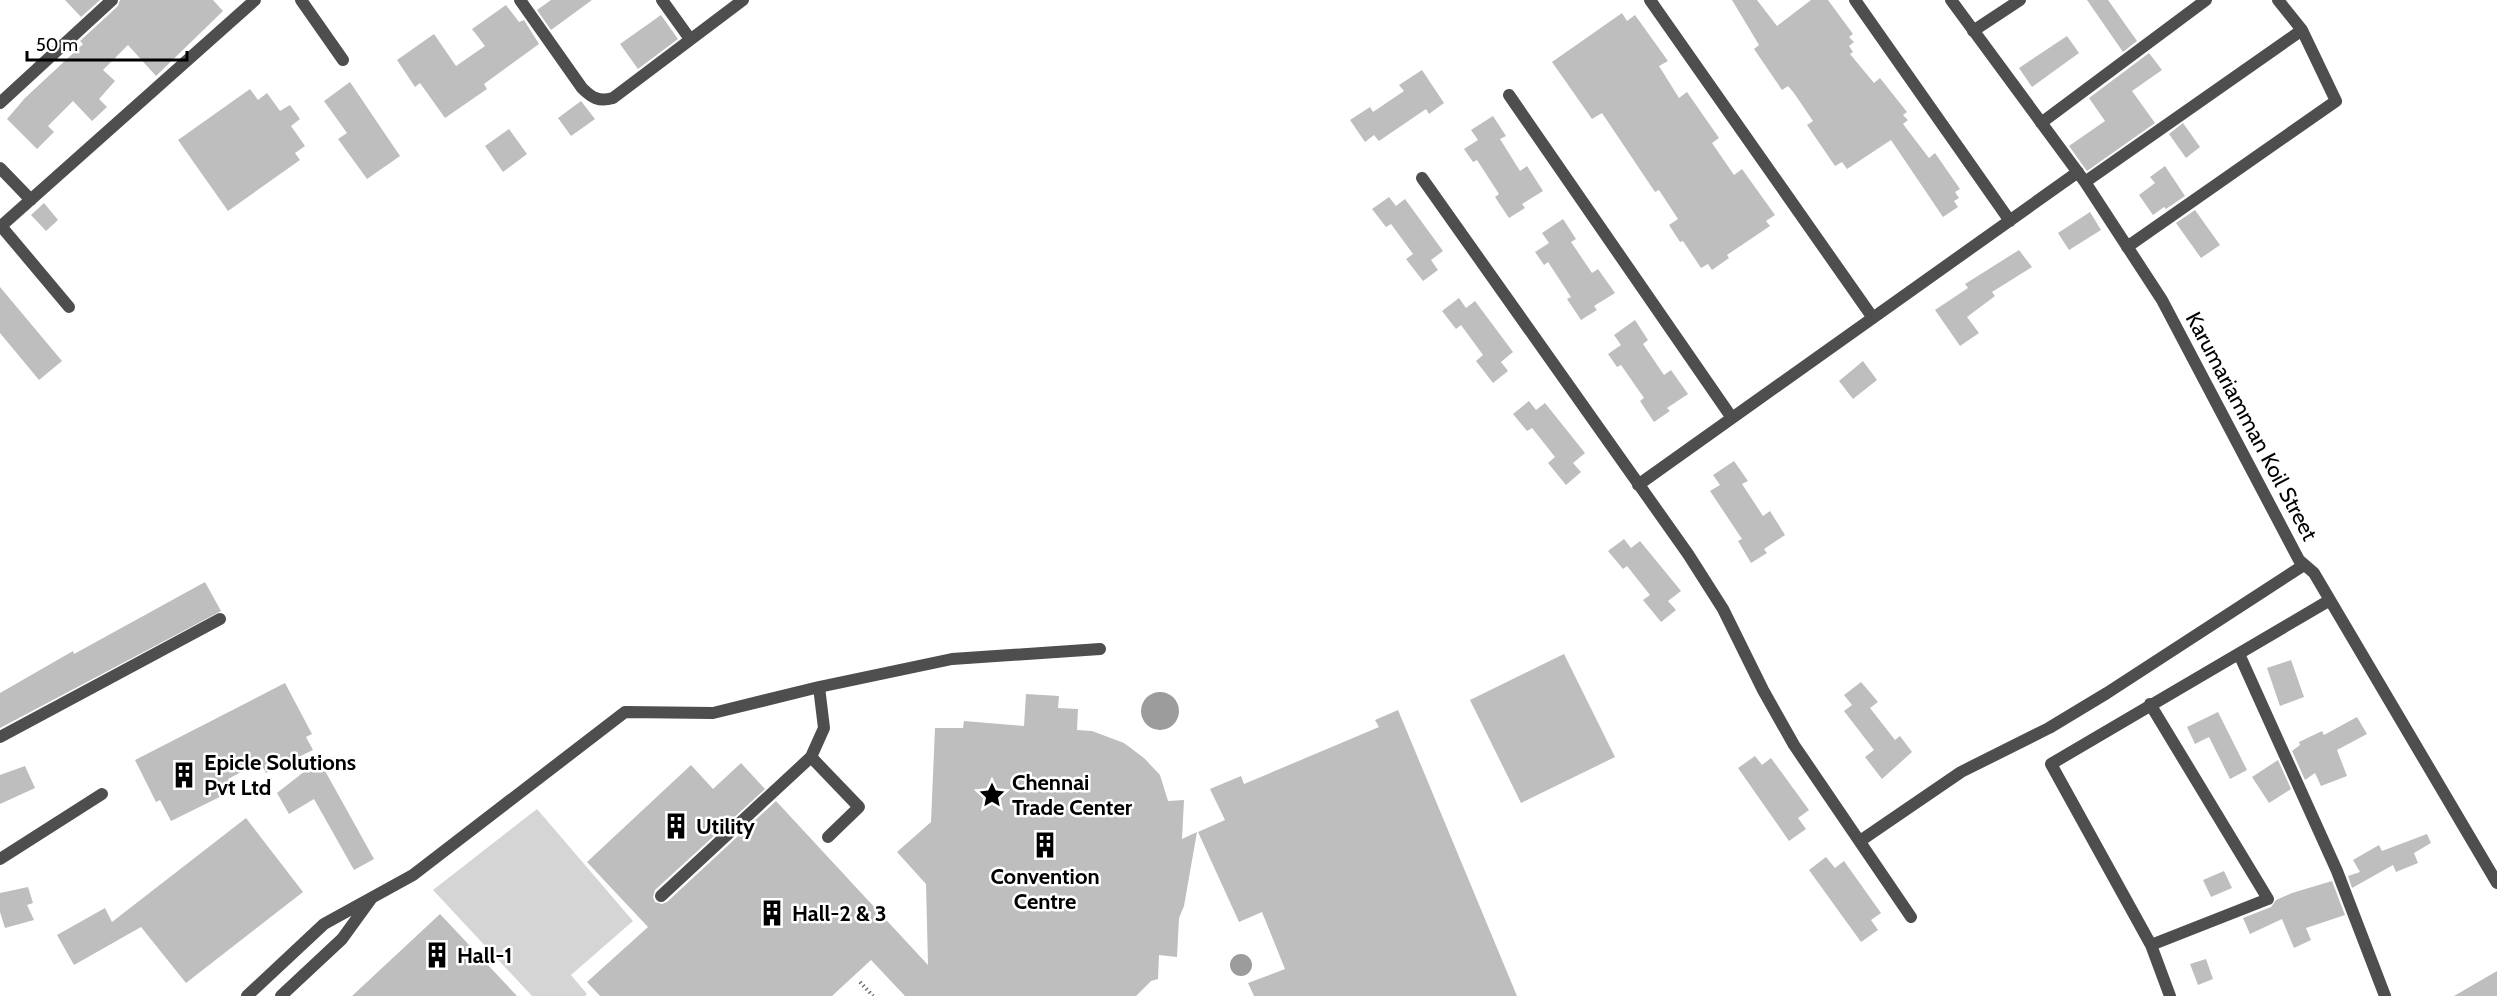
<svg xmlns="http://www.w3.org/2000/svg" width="2497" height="996" viewBox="0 0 2497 996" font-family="Cabin,sans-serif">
	<rect width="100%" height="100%" fill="#fff"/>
	<!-- green -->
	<path fill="#d5d5d5" d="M537 809 633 921 571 975 587 994 585 996H532L433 890Z"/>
	<!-- water -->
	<path fill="#9c9c9c" d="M1141 711a19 19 0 1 1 38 0a19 19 0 1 1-38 0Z
		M1230 965a11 11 0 1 1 22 0a11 11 0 1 1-22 0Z"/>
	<!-- building -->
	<path fill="#bebebe" d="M65 0H100L81 17Z
		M120 0H213L223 11 156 76 128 45 103 70 115 81 99 99 107 107 92 121 73 101 48 126 54 132 37 149 7 119 25 98 83 44 80 41 118 6Z
		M551 0H592L551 30 537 10Z
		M1732 0H1757L1777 26 1811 0H1828L1853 34 1849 37 1854 42 1849 46 1853 52 1850 54 1874 83 1880 78 1907 112 1903 115 1908 120 1903 124 1929 158 1935 153 1960 189 1955 192 1959 198 1954 201 1958 207 1943 217 1891 140 1847 169 1842 162 1835 166 1807 125 1813 121 1794 93 1788 86 1782 90 1754 49 1759 45Z
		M2087 0H2108L2137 41 2123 52Z
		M506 5 519 22 524 20 539 44 484 84 487 89 445 118 420 83 415 87 397 60 434 34 456 66 485 46 472 29Z
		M1622 13 1627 21 1635 15 1668 61 1659 66 1679 98 1687 92 1719 138 1712 143 1734 175 1742 169 1775 215 1766 221 1770 226 1727 255 1729 258 1712 270 1708 264 1701 268 1683 241 1680 242 1669 225 1678 219 1659 190 1655 192 1602 113 1592 119 1552 62Z
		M661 15 678 39 638 69 620 44Z
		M2067 36 2079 53 2032 87 2019 68Z
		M2149 53 2162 70 2132 91 2155 123 2087 171 2069 146 2105 121 2089 98Z
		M1422 70 1444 103 1429 114 1426 109 1379 141 1374 135 1365 142 1350 120 1370 107 1373 112 1404 91 1399 85Z
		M350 82 400 156 367 179 338 139 347 133 324 101Z
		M250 89 258 100 267 93 280 111 290 105 300 119 291 126 305 146 295 153 300 160 228 211 178 140Z
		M581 101 595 119 571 136 558 118Z
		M1493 116 1506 136 1500 139 1520 171 1527 166 1543 191 1522 204 1525 208 1509 218 1495 197 1499 194 1477 160 1473 162 1464 149 1478 140 1471 130Z
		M2183 123 2200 147 2186 158 2169 134Z
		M509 129 527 154 503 172 485 146Z
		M2165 166 2185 196 2166 209 2164 207 2153 215 2139 195 2155 183 2150 177Z
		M1389 197 1396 206 1405 199 1443 251 1431 260 1438 270 1423 281 1406 259 1413 254 1391 224 1386 227 1372 209Z
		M44 203 58 220 46 231 31 215Z
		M2195 210 2220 245 2201 258 2176 223Z
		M2090 212 2101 230 2069 250 2058 233Z
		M1563 219 1576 239 1571 242 1592 273 1598 269 1615 293 1594 306 1597 310 1581 320 1567 299 1571 297 1548 262 1544 265 1535 252 1549 243 1542 233Z
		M2019 250 2032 267 1992 292 1995 296 1967 317 1979 333 1960 346 1935 310 1968 288 1965 284Z
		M0 287 62 361 39 380 0 333Z
		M1459 298 1466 308 1475 301 1513 352 1501 362 1508 371 1493 383 1476 361 1483 355 1461 325 1456 329 1442 311Z
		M1635 320 1648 340 1643 344 1664 375 1671 370 1688 394 1667 408 1670 411 1654 422 1640 401 1644 398 1621 365 1617 367 1608 354 1621 345 1614 335Z
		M1863 361 1877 380 1853 399 1839 381Z
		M1529 401 1536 410 1545 403 1585 453 1573 463 1581 472 1566 485 1548 463 1555 457 1532 428 1527 431 1513 414Z
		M1734 461 1748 481 1742 484 1763 516 1770 511 1785 535 1764 549 1767 553 1751 563 1738 541 1742 539 1710 491 1720 485 1713 475Z
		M1624 539 1631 548 1640 541 1681 591 1668 601 1676 610 1661 622 1643 600 1650 595 1627 566 1623 569 1608 551Z
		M205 582 221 611 0 728V693L73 651 74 654Z
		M1564 654 1615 757 1521 803 1470 700Z
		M2291 660 2304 697 2280 706 2267 668Z
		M1861 682 1878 702 1870 708 1895 740 1900 736 1912 752 1882 779 1865 757 1874 750 1844 711 1852 705 1844 695Z
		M285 683 312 734 306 737 313 750 266 773 260 762 228 779 234 790 171 821 160 800 156 802 135 760Z
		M1026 694 1059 696 1058 708 1078 709 1077 730 1092 731 1124 743 1144 758 1160 775 1168 801 1184 800 1182 839 1197 832 1184 906 1179 918 1177 957 1159 955 1158 979 1151 981 1136 996H905L871 960 832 996H600L587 982 648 927 587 862 691 765 713 789 741 763 765 789 655 890 653 897 655 902 662 904 667 902 776 801 928 965 926 884 897 852 931 822 935 728H963L964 721 1024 726Z
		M1398 710 1517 996H1254L1248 983 1285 969 1262 912 1239 922 1198 832 1225 820 1210 789 1241 776 1244 784 1379 727 1375 720Z
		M2218 712 2247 770 2230 779 2209 737 2195 744 2187 727Z
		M2357 717 2367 734 2337 750 2347 776 2321 786 2315 773 2305 780 2292 751 2300 745 2299 742 2322 731 2324 735Z
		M1755 756 1762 765 1771 758 1809 810 1798 818 1806 829 1789 841 1738 768Z
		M319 760 374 859 354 870 314 799 289 814 277 793Z
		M2278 760 2291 789 2269 803 2252 777Z
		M25 766 35 788 0 804V775Z
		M246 818 303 892 186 983 141 927 74 965 57 935 105 908 112 922Z
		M2427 834 2431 843 2414 853 2418 863 2396 872 2393 865 2352 888 2348 876 2360 872 2353 860 2379 845 2382 851Z
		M1826 857 1835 868 1844 861 1881 913 1871 920 1878 930 1861 942 1809 870Z
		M2224 871 2232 888 2211 897 2203 880Z
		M2332 881 2345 915 2306 928 2311 940 2294 948 2282 919 2250 934 2243 918 2271 907 2276 900 2292 893Z
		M28 887 33 903 27 905 34 920 5 928 0 912V893Z
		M440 914 517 996H352Z
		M2206 959 2213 979 2198 985 2190 964Z
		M2497 971V996H2454Z"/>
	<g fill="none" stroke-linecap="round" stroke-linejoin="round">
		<!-- path -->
		<path stroke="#707070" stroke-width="4" stroke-dasharray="1.5 3" stroke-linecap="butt" d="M860 982 873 996"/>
		<!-- service -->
		<path stroke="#4e4e4e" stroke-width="12" d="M301 0 343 60
			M1 226 69 307
			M819 687 824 728 811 757 859 807 828 837
			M1860 841 1961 772 2049 728 2107 693 2304 565
			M0 859 102 794
			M661 896 811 757
			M247 996 324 924 413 875 625 712 713 713 819 687 952 659 1100 649
			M281 996 342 939 371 899"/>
		<!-- minor -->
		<path stroke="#4e4e4e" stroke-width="12" d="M520 0 582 88C592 98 599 102 613 98L743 0
			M662 0 690 39
			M1650 0 1873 318
			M1855 0 2010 221
			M1951 0 2085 182 2162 300 2299 560 2314 573 2497 883
			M2278 0 2302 30
			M1973 31 2020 0
			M1509 95 1732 418
			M0 103 112 0
			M2041 123 2206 0
			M0 168 31 200
			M1422 178 1688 554 1723 609 1763 690 1794 745 1911 917
			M2085 182 2302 30 2336 101 2127 247
			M0 227 255 0
			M1638 485 2078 172
			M2239 654 2337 871 2385 996
			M2150 704 2268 899 2151 945
			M0 737 220 619
			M2170 996 2151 945 2051 764 2330 600"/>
	</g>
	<!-- icons -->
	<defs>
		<g id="building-bare" transform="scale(2.07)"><path d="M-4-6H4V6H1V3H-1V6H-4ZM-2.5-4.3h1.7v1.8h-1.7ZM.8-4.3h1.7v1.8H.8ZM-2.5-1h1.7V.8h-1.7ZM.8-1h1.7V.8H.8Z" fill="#000" stroke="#fff" stroke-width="2.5" paint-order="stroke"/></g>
		<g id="sight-bare" transform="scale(2.07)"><path d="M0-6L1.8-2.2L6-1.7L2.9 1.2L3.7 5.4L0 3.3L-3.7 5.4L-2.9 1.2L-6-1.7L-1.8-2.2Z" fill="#000" stroke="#fff" stroke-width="2.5" paint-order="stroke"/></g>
	</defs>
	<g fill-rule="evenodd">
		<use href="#building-bare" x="184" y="775"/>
		<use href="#sight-bare" x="992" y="795"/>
		<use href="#building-bare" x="676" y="826"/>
		<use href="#building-bare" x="1045" y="845"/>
		<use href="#building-bare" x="772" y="913"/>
		<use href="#building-bare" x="437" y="955"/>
	</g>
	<g text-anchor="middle" stroke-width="5" stroke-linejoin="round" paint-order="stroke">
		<!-- street labels -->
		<g font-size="22" fill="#000" stroke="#fff">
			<text transform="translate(2252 426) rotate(62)" y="8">Karumariamman Koil Street</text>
		</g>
		<!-- poi labels -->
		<g font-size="22" font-weight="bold" fill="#000" stroke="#fff" text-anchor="start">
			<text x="204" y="770">Epicle Solutions<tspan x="204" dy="25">Pvt Ltd</tspan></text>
			<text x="1012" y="790">Chennai<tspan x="1012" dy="25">Trade Center</tspan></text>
			<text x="696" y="834">Utility</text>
			<text x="1045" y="884" text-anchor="middle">Convention<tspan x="1045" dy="25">Centre</tspan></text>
			<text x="792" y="921">Hall-2 &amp; 3</text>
			<text x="457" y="963">Hall-1</text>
		</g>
	</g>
	<!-- scale -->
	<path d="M27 51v9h160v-9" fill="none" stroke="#000000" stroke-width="3"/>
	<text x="36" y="51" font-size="18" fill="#000000" stroke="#ffffff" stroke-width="4.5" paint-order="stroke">50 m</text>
</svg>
